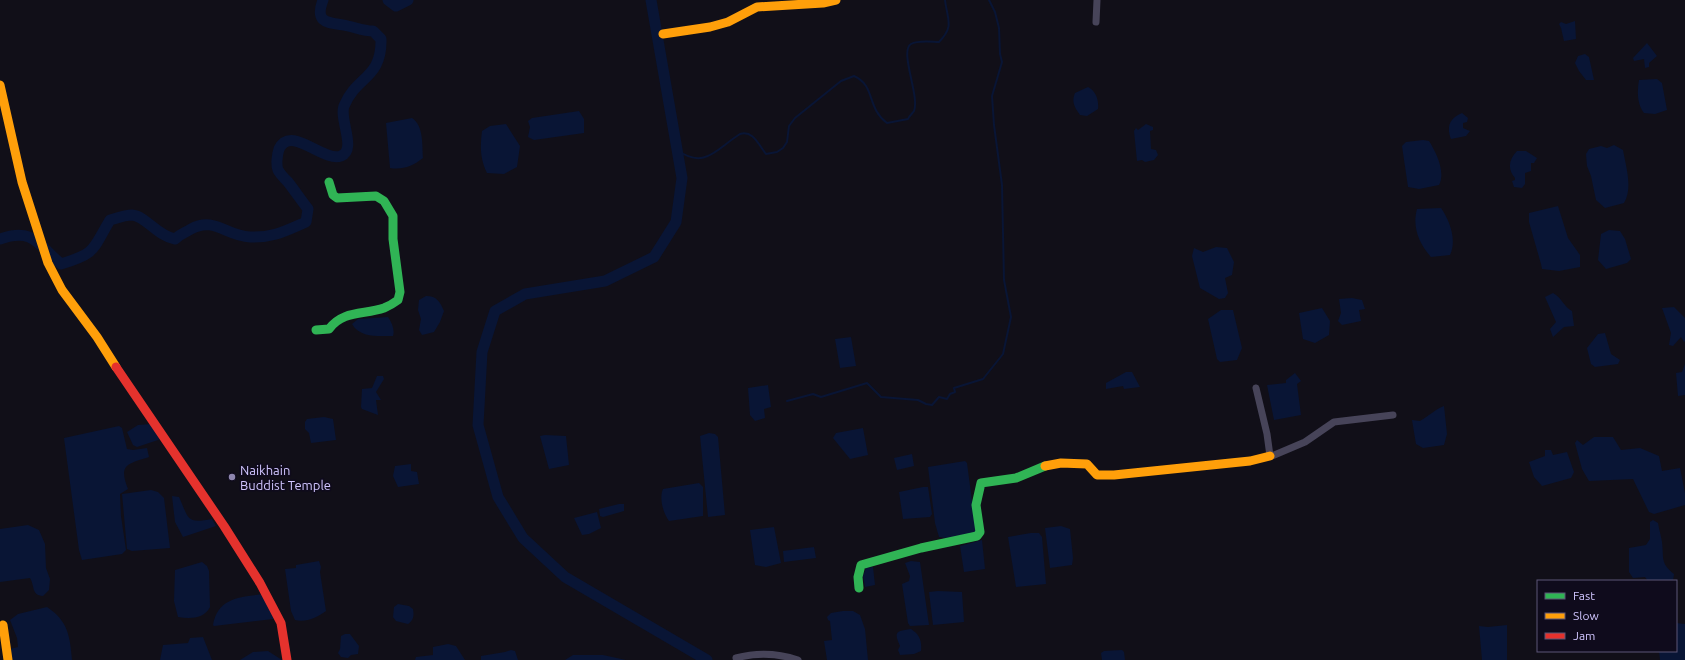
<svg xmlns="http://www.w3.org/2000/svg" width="1685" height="660" viewBox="0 0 1685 660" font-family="Ubuntu,sans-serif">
	<rect width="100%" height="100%" fill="#110f18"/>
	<!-- water -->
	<path fill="#091535" d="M1575 21 1576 39 1564 41 1561 28 1559 24 1561 22 1566 24Z
		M1647 43 1657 56 1649 63V67L1645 68 1644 59 1634 61 1633 58Z
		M1585 54 1589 57 1594 80H1586L1579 71 1575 63 1578 56Z
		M1657 79 1662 83 1667 110 1655 114 1644 113C1637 104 1637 91 1639 80Z
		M1088 87C1096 91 1099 100 1098 109L1087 116 1080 115C1075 108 1071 102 1075 93Z
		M579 111 584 119V133L534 140 528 137 530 127 528 121 532 118Z
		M1462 113 1468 118 1467 122 1463 123V128L1470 131 1466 136 1451 139C1446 126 1450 118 1462 113Z
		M412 118C424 126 422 145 423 158 413 166 403 170 390 168L386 123Z
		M506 124 520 146 517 167 504 174 487 173C480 159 480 146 482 131L490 126Z
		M1146 124 1153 127V130L1150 131 1151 149 1156 150 1158 155 1154 160 1145 162 1142 160 1137 161 1134 131 1136 128 1138 130Z
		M1423 140 1429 141C1436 152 1446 172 1439 185L1419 189 1408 187 1402 146 1406 142Z
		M1614 145 1623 150C1626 167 1633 188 1624 203L1605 208 1596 200 1591 176 1587 166 1586 154 1589 149 1601 146 1607 148Z
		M1517 151H1526L1537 158 1534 163H1531V171L1525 173V184L1522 188 1514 187 1512 181 1515 180V178C1507 169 1509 159 1517 151Z
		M1558 206 1568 238 1580 255V267L1559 271 1542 269 1541 264 1529 222V213Z
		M1441 208C1450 221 1457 240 1450 255L1431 257C1419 244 1412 227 1417 209Z
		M1609 230 1620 231 1625 239 1631 259 1627 263 1606 269 1598 260 1601 234Z
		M1216 247 1227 248 1234 262 1232 275 1225 278 1228 293 1225 298 1219 299 1200 288 1192 256 1194 248 1203 252Z
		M1553 293C1562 298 1564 307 1572 311L1574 326 1564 327 1553 337 1550 329 1556 322 1545 297Z
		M426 296C437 296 440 302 444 311L440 322 434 332 422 335 419 330 421 319 418 310 419 300Z
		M1352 298 1362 300 1365 309 1359 310 1361 321 1342 325 1338 321 1341 313 1339 299Z
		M1674 307 1685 318V341L1684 342 1681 337 1673 346 1669 345 1671 333 1662 308Z
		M1322 308 1330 321 1329 335 1315 343 1303 339 1299 313Z
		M1221 310H1233L1242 348 1237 360 1220 362 1217 359 1208 319Z
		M388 317C392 323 395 330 393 336 378 336 360 338 352 324L358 319Z
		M1605 333 1611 354 1620 360 1618 364 1595 367 1591 364 1587 348 1598 334Z
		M851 337 856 366 840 368 835 339Z
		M1685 364V395L1678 396 1676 373 1682 372Z
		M1126 372H1132L1140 387 1124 389 1123 386 1106 389V383Z
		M1295 373 1301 381 1297 384 1301 415 1274 420 1267 385 1286 383V380Z
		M377 376H383L384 379 376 392 381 400H376L378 415 362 409 361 407 362 389 372 388Z
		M768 385 771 407 764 409 765 418 755 421 750 415 748 388Z
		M1444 406 1447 434 1444 445 1423 448 1416 444 1412 420 1420 421C1429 416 1434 410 1444 406Z
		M324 417 333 419 336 440 311 443 309 433 305 429V422L307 419Z
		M151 424 161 439 137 447 133 445 127 432 138 425Z
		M119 426 122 428 127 449 133 450 147 448 149 457C128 464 118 464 128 489L120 494 121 516 126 550 122 554 82 560 79 550 64 438Z
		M863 428 868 455 850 459 833 438 836 433Z
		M709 433 715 434 718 437 725 515 708 517 700 436Z
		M545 435 566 436 569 465 549 469 540 436Z
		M1594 437H1613L1621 450 1640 448 1659 456 1662 471 1680 468 1685 493V505L1654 514 1649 512 1633 479 1589 481 1582 469 1575 443 1577 440 1583 445Z
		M1545 450H1551L1553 455 1567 452 1574 472 1571 478 1542 486 1534 477 1529 462 1545 456Z
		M912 454 914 466 897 470 894 458Z
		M965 461 967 463 976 531 974 534 946 538 939 537 935 523 928 467Z
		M411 464V471L417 472 419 484 398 487 393 476 395 466Z
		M699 483 703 487V516L669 521C663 513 659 498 663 489Z
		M923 487H928L932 514 930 517 903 519 899 492Z
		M151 490 158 492 164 498 170 548 132 551 127 549 122 494Z
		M172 496 179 497C189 519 186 524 212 519L216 526 183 537 175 522Z
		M619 504H624V511L603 517 600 516 599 509Z
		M597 512 601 528 589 534 582 535 574 518Z
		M1653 520 1658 523C1659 529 1661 536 1662 542 1664 558 1660 563 1674 574L1673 581H1648L1645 577 1633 578 1629 572V548L1646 545 1650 539V522Z
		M28 525 39 530 45 544 46 568 50 579 49 590 43 596C31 595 35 586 30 578L0 582V529Z
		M1061 526 1070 529 1073 558 1072 565 1050 568 1045 528Z
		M774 527 781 563 766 567 755 565 750 530Z
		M1031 533H1039L1042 537 1046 584 1016 587 1008 537Z
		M982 540 985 569 964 572 960 546Z
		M814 547 816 558 784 562 783 551Z
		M319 561 321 567 320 572 326 611C318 617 306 623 295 620L291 611 285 569 296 568V565Z
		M911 561 920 562 929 625 910 626 908 623 902 584 909 581 910 576 905 563Z
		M202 562 207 566 209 571 210 607C204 619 190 619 178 617L174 601 175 570Z
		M873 567 875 585 865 587 863 576 866 568Z
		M938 591 962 592 964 622 933 625 929 592Z
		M264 594 274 617 273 619 214 626 213 625C218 597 241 597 264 594Z
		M398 604 409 606 413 609C414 615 414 620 408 624L396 621 393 617 394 607Z
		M47 607C68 621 70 636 72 660H10V649L18 647 17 638 10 620 18 614Z
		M843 611H853L860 615 865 629 868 660H827L824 641 832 640 830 621 828 620 827 617 831 613Z
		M1676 623 1685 624V660H1660L1659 651H1676Z
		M1507 625V660H1482L1479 626 1488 627Z
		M911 629C920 635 922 641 921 651L914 654 900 655 898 650 900 646C893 631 897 631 911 629Z
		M345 634H350L359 646 358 654 351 655 348 658 341 657 338 653 340 649 341 636Z
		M203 637 212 660H160L163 645 188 643 190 638Z
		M448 644 456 646 465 660H415L416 657 433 655V647Z
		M511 650 515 651 518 660H481V656L505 652Z
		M1122 650 1124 652 1125 660H1102L1101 653 1104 651Z
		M268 651 282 660H240L253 652Z
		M573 655H603L626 660H565Z"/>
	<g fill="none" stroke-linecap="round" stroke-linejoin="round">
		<!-- stream -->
		<path stroke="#091535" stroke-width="2" d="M677 150C705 170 716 149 740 134 753 130 758 144 766 154L777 152 783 148 787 142 789 126 795 118 841 81 854 76C876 86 866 107 887 123L908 119C909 116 912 114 914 111 920 96 899 51 911 44 918 40 932 42 939 42 955 26 947 19 945 0
			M787 401 813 394 821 397 867 383 881 397 918 400 926 404 932 405 939 397 947 399 950 394 955 392 954 388 983 379 1003 354 1011 317 1004 280 1002 185 994 125 992 96 1002 62 1000 54 999 28 995 12 989 0"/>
		<!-- river -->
		<path stroke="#091535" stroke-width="11" d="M388 0 396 6 408 0
			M651 0 682 178 676 222 654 257 605 281 525 294 495 311 482 352 478 425 498 497 523 538 565 577 707 660
			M0 239C34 227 38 245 61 264 97 253 92 250 110 220 117 218 125 215 132 215 146 216 157 236 175 239 180 234 185 233 191 229 214 216 226 236 250 237 273 238 285 231 306 222L308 209C301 200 295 191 288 182 285 179 280 174 278 170 276 165 277 155 279 149 291 124 324 163 341 156 357 150 339 119 344 106 356 76 382 79 381 39L373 31C364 31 357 28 348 26 332 22 313 26 323 0"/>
		<!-- street -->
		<path stroke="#474459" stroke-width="7" d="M1096 22 1097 0
			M1256 388 1267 434 1270 456H1272L1305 442 1334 422 1393 415
			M736 658C758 652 777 653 798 660"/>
		<!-- fast -->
		<path stroke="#30b455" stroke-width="9" d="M316 330 329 329C343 310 364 315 384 308 389 306 394 303 398 300L400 292 393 239V216L384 201 376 196 337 198 333 195 329 182
			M859 588 858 577 861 565 921 548 977 536 980 532 976 505 981 483 1016 478 1045 466"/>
		<!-- slow -->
		<path stroke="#ff9f0a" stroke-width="9" d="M663 34 710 27 728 22 757 7 823 3 836 0
			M0 85 22 182 48 263 62 290 97 337 116 367
			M1045 466 1061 463 1087 464 1097 475H1114L1250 461 1270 456
			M3 625 8 660"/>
		<!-- jam -->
		<path stroke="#e5322d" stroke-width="9" d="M116 367 224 526 260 583 281 623 287 660"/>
	</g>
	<!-- markers -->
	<circle fill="#8e86ae" stroke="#0f0b1c" stroke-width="1.5" cx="232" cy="477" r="4"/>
	<g text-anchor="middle" stroke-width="3.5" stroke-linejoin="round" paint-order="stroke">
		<!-- poi labels -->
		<g font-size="13" fill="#d1c6ff" stroke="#0f0b1c" text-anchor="start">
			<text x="240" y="475">Naikhain<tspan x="240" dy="15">Buddist Temple</tspan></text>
		</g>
	</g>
	<!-- legend -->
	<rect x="1537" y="580" width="140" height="72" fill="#0f0b1c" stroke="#5d5677"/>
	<rect x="1545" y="593" width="20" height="6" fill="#30b455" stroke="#5d5677"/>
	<text x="1573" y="600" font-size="12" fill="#d1c6ff">Fast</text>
	<rect x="1545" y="613" width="20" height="6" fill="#ff9f0a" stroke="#5d5677"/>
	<text x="1573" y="620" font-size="12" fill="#d1c6ff">Slow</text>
	<rect x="1545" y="633" width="20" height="6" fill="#e5322d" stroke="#5d5677"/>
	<text x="1573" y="640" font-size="12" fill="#d1c6ff">Jam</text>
</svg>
